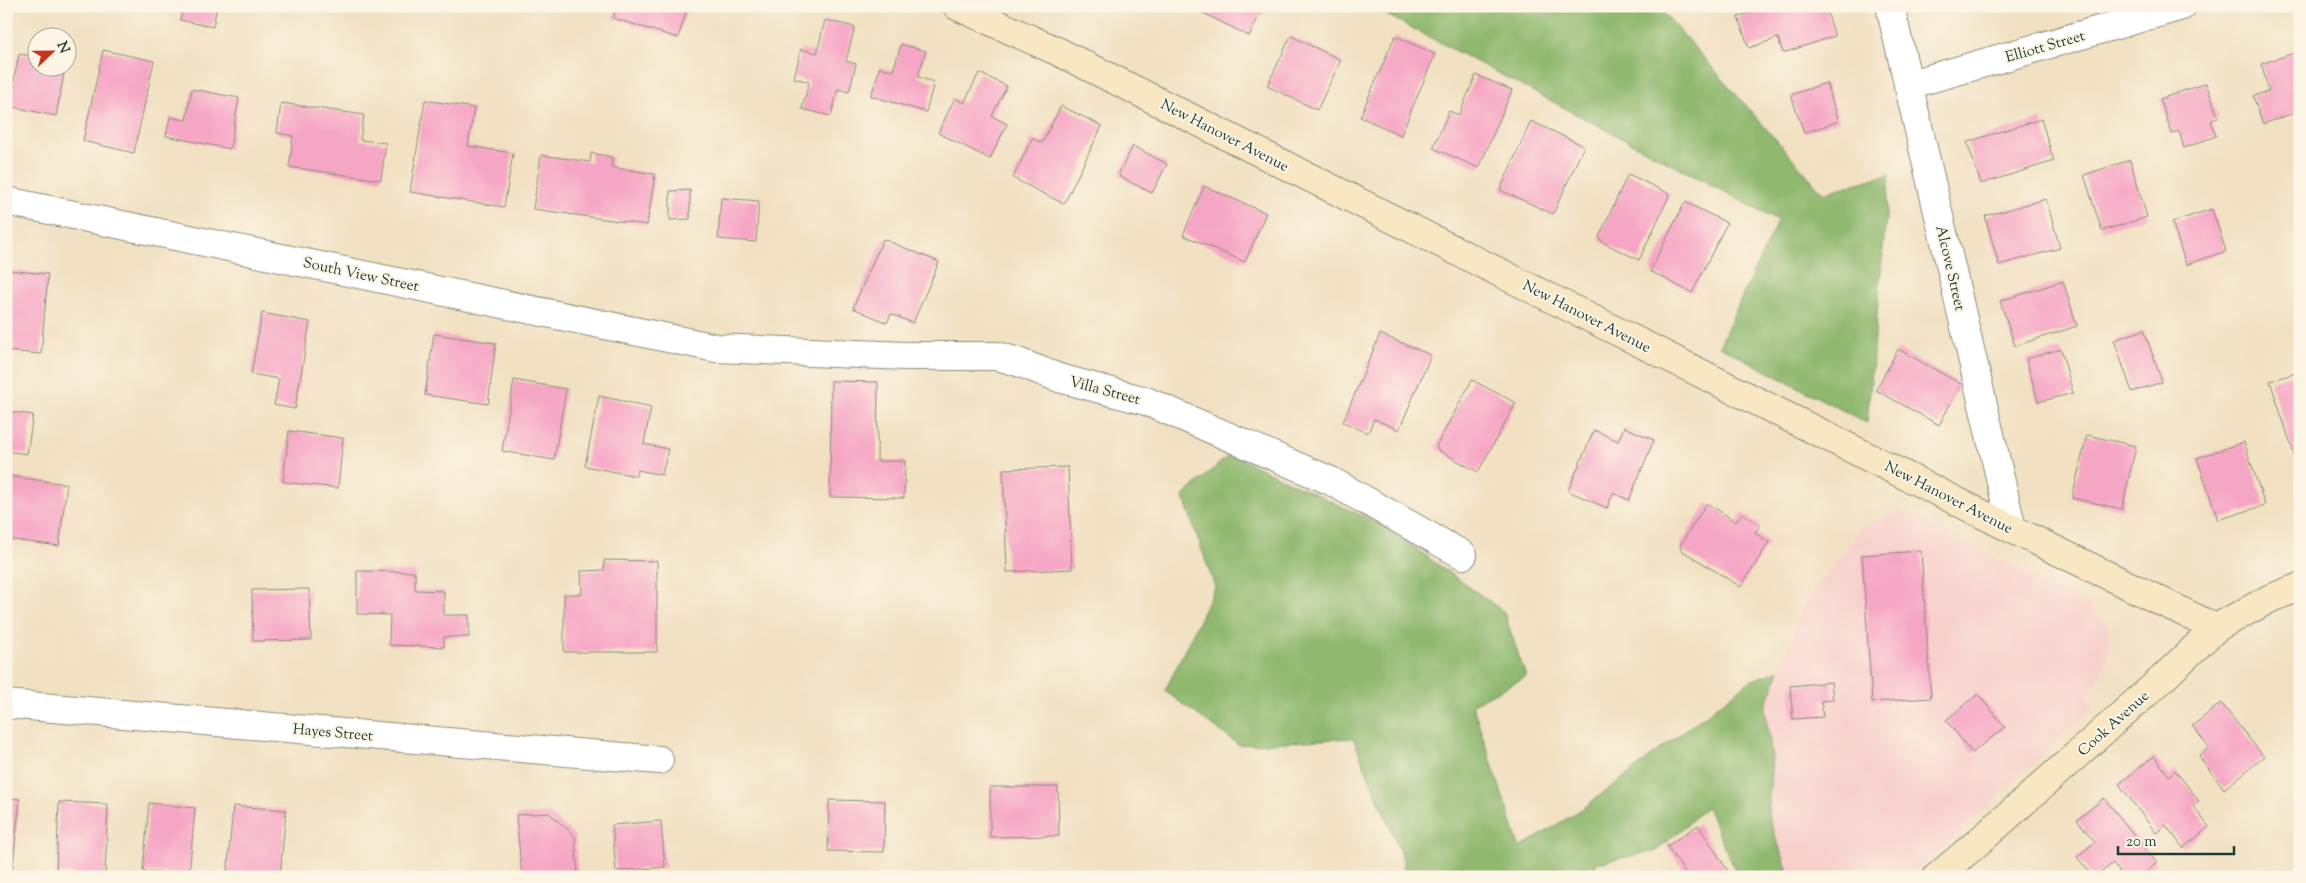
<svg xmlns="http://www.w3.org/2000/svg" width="2306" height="883" viewBox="0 0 2306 883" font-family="'Sorts Mill Goudy',serif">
	<rect width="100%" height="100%" fill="#fcf5e5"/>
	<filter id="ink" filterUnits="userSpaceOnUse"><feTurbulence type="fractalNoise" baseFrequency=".02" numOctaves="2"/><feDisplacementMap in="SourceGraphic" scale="10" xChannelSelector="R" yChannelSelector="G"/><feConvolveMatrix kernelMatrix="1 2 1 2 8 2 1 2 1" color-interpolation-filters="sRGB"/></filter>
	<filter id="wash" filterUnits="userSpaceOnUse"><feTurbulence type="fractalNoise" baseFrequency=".0096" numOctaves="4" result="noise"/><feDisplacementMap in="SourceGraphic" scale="20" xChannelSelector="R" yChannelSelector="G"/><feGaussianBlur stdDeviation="1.12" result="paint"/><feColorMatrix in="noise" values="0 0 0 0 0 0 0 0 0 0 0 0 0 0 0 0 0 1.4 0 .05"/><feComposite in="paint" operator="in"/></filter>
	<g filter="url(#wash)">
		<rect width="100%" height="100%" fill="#f1e0c1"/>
		<!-- built -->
		<path fill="#f7d0cc" d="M1899 509 2086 604 2109 628V657L2088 697 2092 709 1911 877H1790L1768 816 1772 757 1765 709 1805 600 1862 528Z"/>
		<!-- forest -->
		<path fill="#90b86e" stroke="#587a51" d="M1370 6H1658L1823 193 1890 174 1867 423 1719 346 1778 220Z
			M1230 454 1386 527 1504 612 1526 677 1472 704 1520 848 1585 807 1750 681 1779 670 1765 709 1772 757 1768 816 1790 877H1738L1707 807 1656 851 1596 863 1594 877H1405L1403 859 1353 738 1239 745 1165 691 1215 587 1183 496Z"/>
		<g id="blocks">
			<!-- building -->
			<path fill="#f6a6c5" d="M183 6H217L213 27 180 20Z
				M617 6H688L678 38 613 18Z
				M1199 6H1264L1249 36 1197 10Z
				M1768 6H1825L1835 36 1783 53 1778 38 1749 48 1738 17Z
				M825 20 855 27 846 61 856 64 849 92 838 89 831 116 802 109 809 82 794 78 801 49 817 53Z
				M1291 36 1341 60 1317 110 1267 86Z
				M1395 36 1435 54 1401 135 1360 117Z
				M901 44 926 51 918 77 934 82 926 112 871 96 880 67 893 71Z
				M103 50 154 61 134 153 83 141Z
				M2297 52 2300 61V111L2263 124 2253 96 2269 91 2261 64Z
				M19 54 38 57V68H65L56 116 13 107 9 104Z
				M979 73 1007 86 992 116 1007 124 990 159 938 133 955 98 964 103Z
				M1476 75 1512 90 1479 168 1433 148 1449 111 1459 115Z
				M1826 83 1839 121 1804 133 1791 95Z
				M2206 83 2218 117 2211 121 2216 136 2184 148 2179 131 2172 134 2160 99Z
				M192 89 239 98 230 149 166 136 170 117 186 120Z
				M425 100 474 108 468 146 513 153 504 207 410 192Z
				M281 103 364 115 360 140 386 143 381 180 289 167 293 136 277 133Z
				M1061 106 1102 126 1064 204 1013 178 1032 138 1042 143Z
				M2041 119 2054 161 1981 184 1967 142Z
				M1531 121 1584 146 1553 214 1500 190Z
				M1133 146 1167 164 1152 193 1120 177 1119 173Z
				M591 153 612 157 611 167 655 174 647 225 533 209 541 155 590 162Z
				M2130 160 2147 217 2102 231 2084 175Z
				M1628 174 1670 194 1639 260 1602 242 1599 237Z
				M1204 186 1266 213 1245 262 1183 235Z
				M690 190V219L670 220V191Z
				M721 198 759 201 756 242 718 239Z
				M2046 199 2060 248 1999 265 1985 216Z
				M1685 202 1727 223 1692 293 1650 271Z
				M2212 209 2226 251 2186 265 2172 222Z
				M883 239 939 262 913 323 891 314 887 323 853 308Z
				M6 270 48 274 41 354 6 351Z
				M2063 281 2077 326 2015 346 2000 301Z
				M262 313 310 322 295 409 274 405 279 379 251 374Z
				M2144 330 2162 382 2132 392 2114 340Z
				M434 334 496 343 488 404 425 395Z
				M1380 334 1431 355 1399 430 1374 419 1368 433 1343 422Z
				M1898 349 1961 384 1939 425 1876 390Z
				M2061 349 2073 393 2038 402 2026 359Z
				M2300 372V469H2299L2270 381Z
				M514 380 566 389 554 460 502 451Z
				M1472 380 1516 403 1478 472 1438 450 1436 446Z
				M831 381 878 382 877 461H905L904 498 830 497Z
				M599 396 651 407 644 444 668 449 662 475 638 470 636 476 585 466Z
				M6 411 33 415 27 454 6 451Z
				M1624 427 1654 440 1629 500 1613 493 1607 508 1568 491 1594 430 1618 441Z
				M289 431 343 438 338 488 283 482Z
				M2087 435 2136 446 2122 509 2072 498Z
				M2244 442 2265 505 2218 520 2197 458Z
				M1068 467 1072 569 1007 572 1003 469Z
				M6 476 67 484 59 546 6 539Z
				M1707 503 1736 522 1742 513 1760 525 1755 533 1769 542 1741 587 1681 550 1680 545Z
				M1921 551 1931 698 1872 702 1862 555Z
				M604 560 657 561V652H564V594H582L581 571 604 570Z
				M357 571 415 572V590L444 591V615H469V637H444V647L389 645 390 615 357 614Z
				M309 589 311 640 253 641 252 590Z
				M1831 682 1833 700 1821 701 1823 717 1793 719 1790 686Z
				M1978 694 2005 727 1972 753 1946 720Z
				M2221 703 2264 757 2224 789 2199 756 2209 747 2192 726Z
				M2154 756 2169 776 2175 770 2199 801 2193 806 2209 827 2183 848 2166 825 2156 833 2119 784Z
				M990 787H1058L1059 836 990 837Z
				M6 798 20 799 12 871 6 870Z
				M2104 798 2157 863 2140 877H2123L2113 863 2096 877H2093L2077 857 2095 842 2077 820Z
				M829 800 885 801 884 852 828 851Z
				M59 802 108 804 105 875 56 873Z
				M149 803 195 808 189 875 143 871Z
				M233 806 286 810 280 877 227 876Z
				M549 813 575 836 578 875 522 877 516 815Z
				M661 821 665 867 616 871 612 825Z
				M1698 825 1732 877H1688L1667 846Z
				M365 872 366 877H314V873Z"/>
		</g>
	</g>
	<g filter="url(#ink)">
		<use href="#blocks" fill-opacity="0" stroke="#888e7a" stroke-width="1"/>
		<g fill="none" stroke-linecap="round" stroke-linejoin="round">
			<!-- minor casing -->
			<g stroke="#888e7a" stroke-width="30">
				<path id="minor" d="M1890 6 2012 529
					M1908 85 2182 6
					M6 201 716 348 906 356H997L1018 362 1059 378 1146 401 1331 481 1463 555
					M6 704 659 760"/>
			</g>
			<!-- secondary casing -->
			<g stroke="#888e7a" stroke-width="30">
				<path id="secondary" d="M957 6 1059 52 2012 529 2216 628
					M1937 877 1983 838 2162 679 2216 628 2271 598 2300 587"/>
			</g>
			<!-- minor -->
			<use href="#minor" stroke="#fff" stroke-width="28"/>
			<!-- secondary -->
			<use href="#secondary" stroke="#f9e7c3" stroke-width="28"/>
		</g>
	</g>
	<g text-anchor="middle" stroke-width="4" stroke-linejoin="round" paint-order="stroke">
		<!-- street labels -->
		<g font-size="15" fill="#1f3d34" stroke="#fcf5e5">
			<text transform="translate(2045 46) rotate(-16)" y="5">Elliott Street</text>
			<text transform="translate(1225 135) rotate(27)" y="5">New Hanover Avenue</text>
			<text transform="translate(1951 268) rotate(77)" y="5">Alcove Street</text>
			<text transform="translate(361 274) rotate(12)" y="5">South View Street</text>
			<text transform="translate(1587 316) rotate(27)" y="5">New Hanover Avenue</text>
			<text transform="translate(1105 390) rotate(15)" y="5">Villa Street</text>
			<text transform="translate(1949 497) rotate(27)" y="5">New Hanover Avenue</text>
			<text transform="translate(2113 723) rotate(-42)" y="5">Cook Avenue</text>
			<text transform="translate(333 732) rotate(5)" y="5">Hayes Street</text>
		</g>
	</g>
	<!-- margin -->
	<rect width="2306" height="883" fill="none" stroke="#fcf5e5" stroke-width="25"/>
	<!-- north arrow -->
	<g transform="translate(52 52) rotate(68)"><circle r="24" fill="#fcf5e5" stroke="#a4ab9e"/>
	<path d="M0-4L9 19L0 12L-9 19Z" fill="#c8321e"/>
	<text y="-8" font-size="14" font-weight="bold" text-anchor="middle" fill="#1f3d34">N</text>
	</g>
	<!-- scale -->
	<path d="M2118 846v8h116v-8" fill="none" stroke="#1f3d34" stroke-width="2.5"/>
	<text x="2126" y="846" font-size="15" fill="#1f3d34" stroke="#fcf5e5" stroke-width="4" paint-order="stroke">20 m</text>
</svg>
